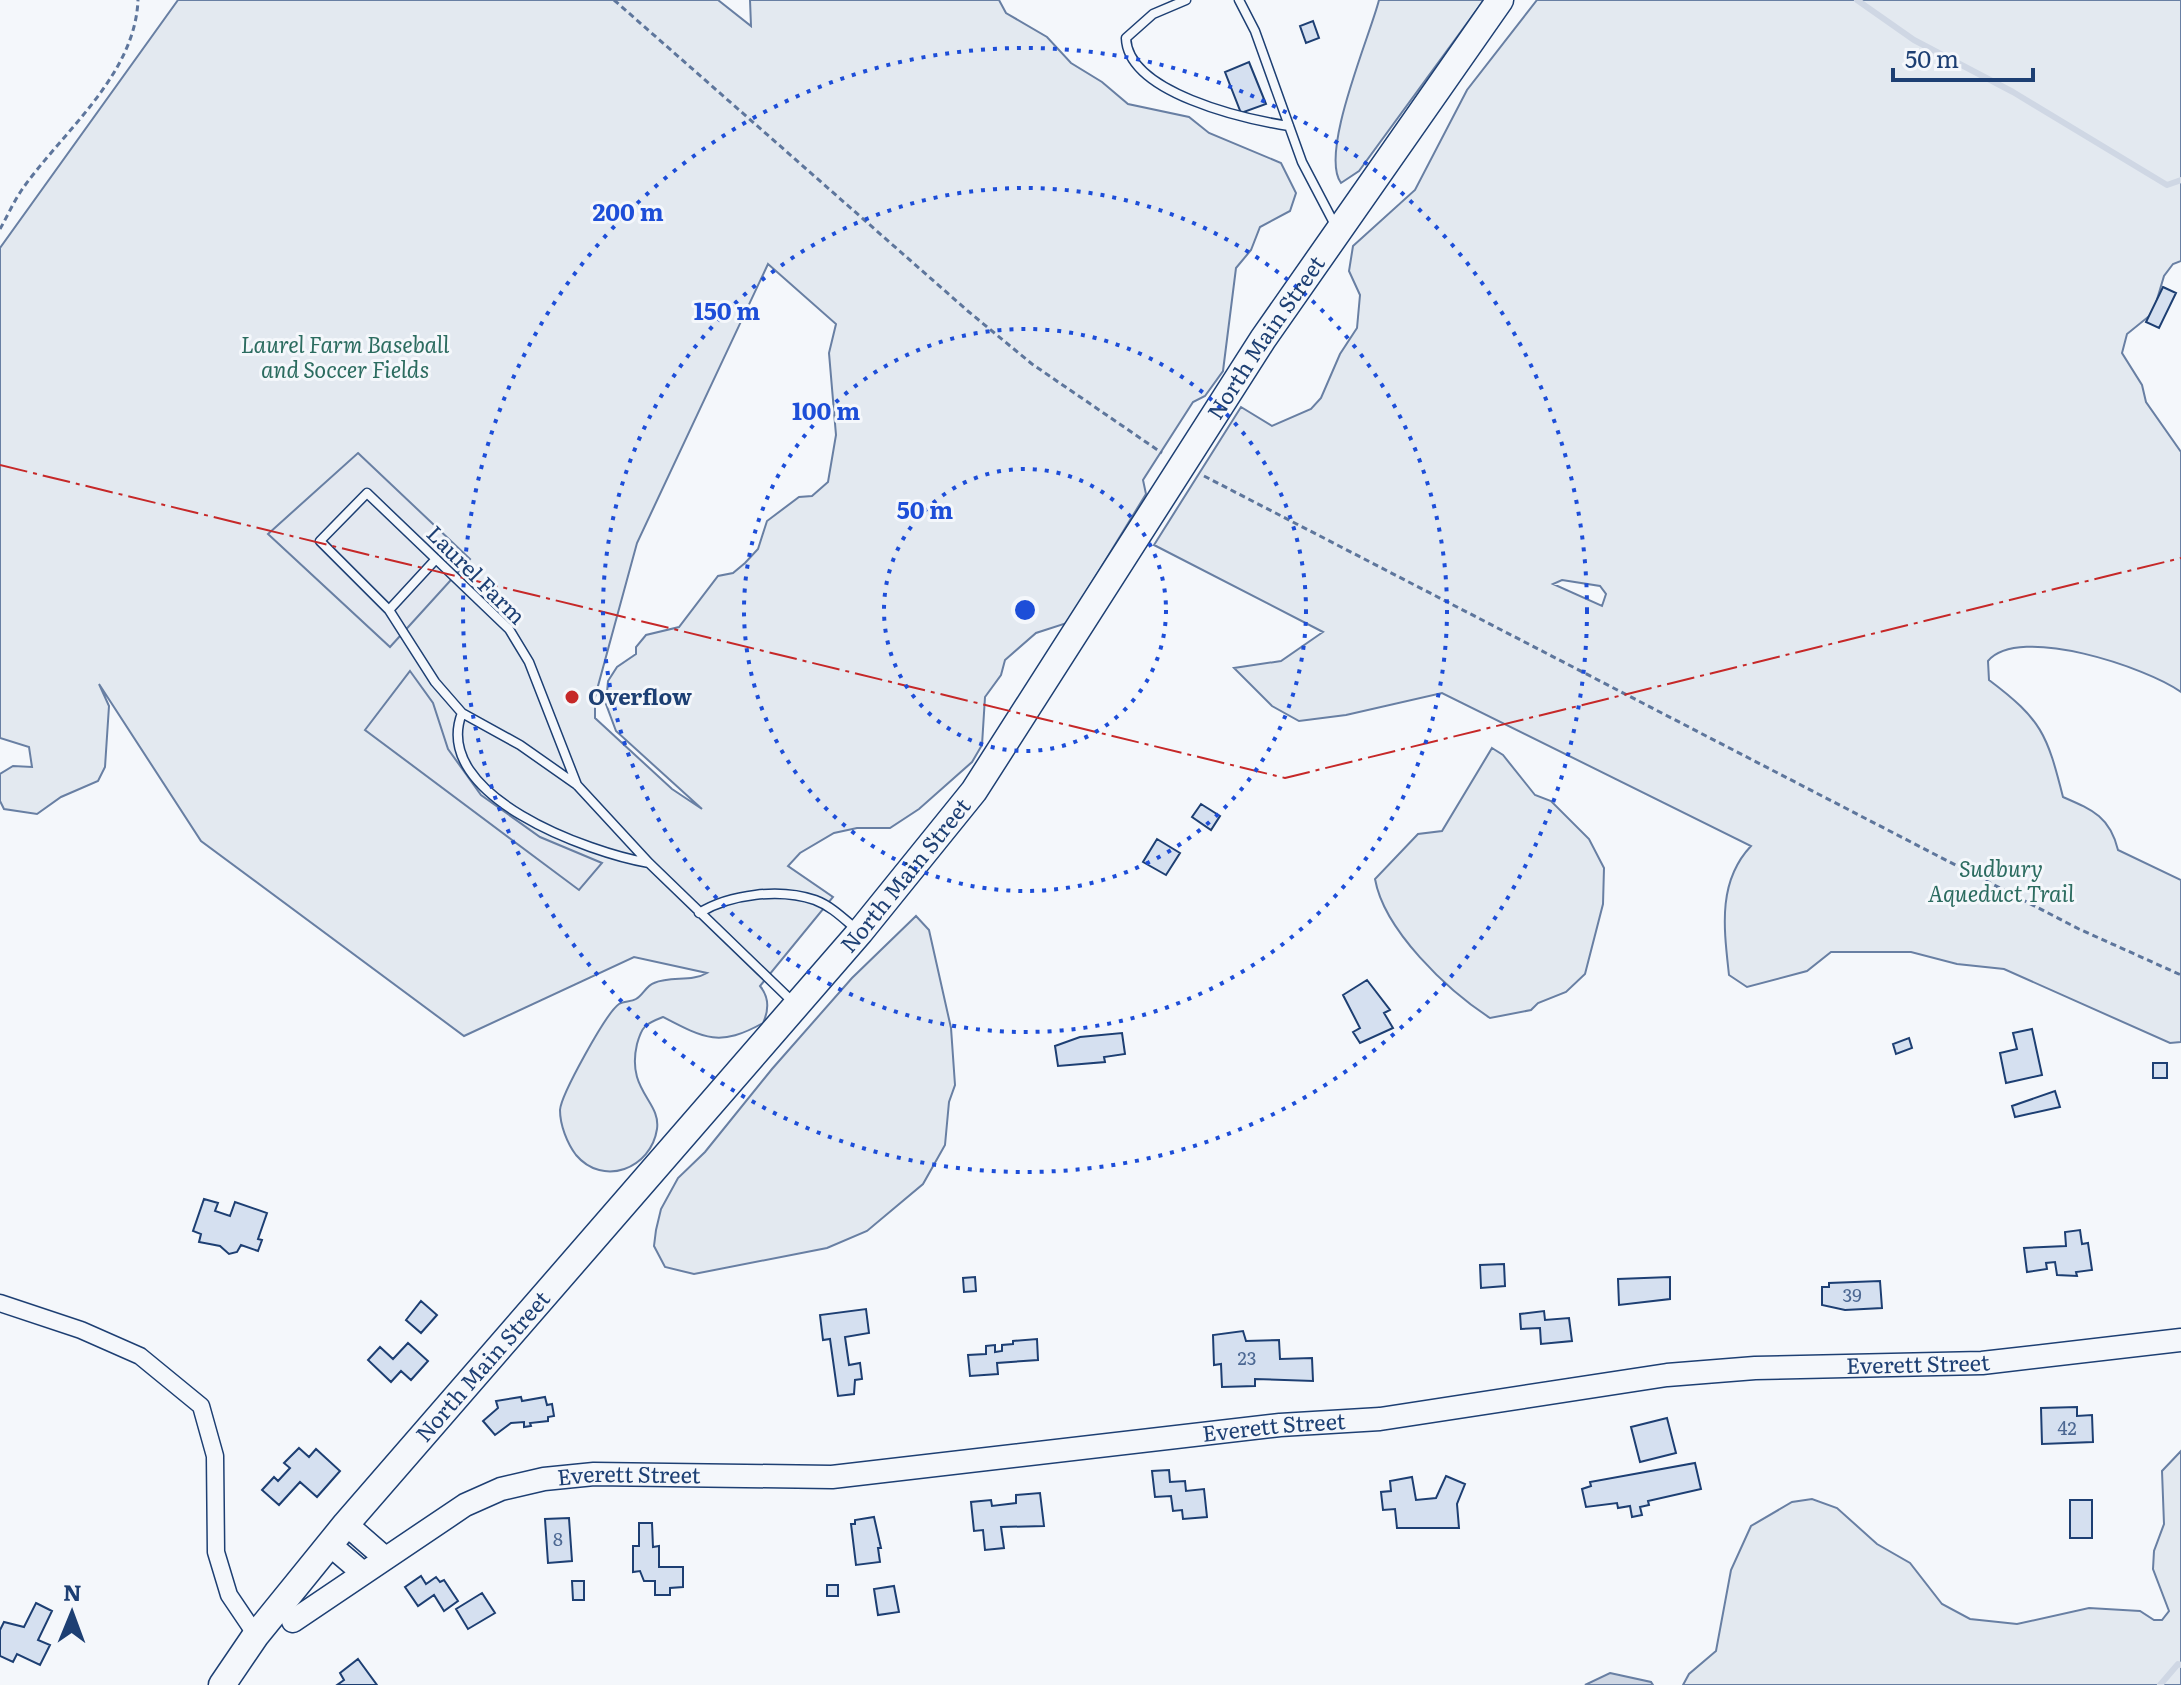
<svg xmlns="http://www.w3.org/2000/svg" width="2181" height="1685" viewBox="0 0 2181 1685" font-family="Literata,serif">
	<rect width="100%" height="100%" fill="#f4f7fb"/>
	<!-- green -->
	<path fill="#e3e9f0" stroke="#687fa3" stroke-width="2" fill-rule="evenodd" d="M178 0H718L751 26 750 0H999L1006 13 1047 37 1071 63 1102 82 1128 104 1189 117 1209 133 1281 163 1296 193 1290 211 1260 227 1251 250 1236 268 1223 371 1205 396 1193 402 1143 480 1146 494 1067 623 1036 633 1005 660 1001 675 985 697 982 745 972 762 919 809 890 828H857L834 833 800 853 788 866 833 897 760 986C769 997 769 1010 763 1023 720 1047 705 1039 663 1017 645 1024 642 1026 637 1044 626 1091 661 1101 657 1129 651 1169 603 1187 576 1155 567 1143 560 1125 560 1110 561 1095 606 1013 619 1004 624 1001 631 1002 636 999 643 995 646 986 654 983 671 976 692 982 707 973L634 957 464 1036 201 841 99 684 109 706 105 767 98 781 61 797 37 814 4 809 0 801V774L13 766 32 767 29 747 0 738V248ZM768 264 836 324 829 353 836 435 828 482 812 496 799 497 767 521 758 549 745 563 733 573 718 576 679 627 646 635 636 647V654L617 667 608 681 606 704 616 731 702 809 672 789 595 718V697L637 543Z
		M1379 0H1484L1359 171 1341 183C1319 153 1370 36 1379 0Z
		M1537 0H2181V261L2173 264 2164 276 2153 313 2127 334 2122 353 2142 385 2146 402 2181 452V692C2148 668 2019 624 1988 661L1989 680C2042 720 2047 734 2063 797 2093 810 2110 817 2118 850L2181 880V1042L2170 1043 2004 969 1957 964 1911 952H1831L1807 971 1747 987 1729 975C1724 929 1717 882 1751 846L1442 693 1346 715 1299 721 1272 706 1234 668 1281 661 1323 632 1154 545 1241 407 1272 426 1311 409 1321 398 1340 354 1357 328 1360 295 1349 271 1353 246 1415 190 1467 90ZM1562 580 1600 586 1606 594 1602 606 1553 584Z
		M1492 748 1503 755 1535 795 1551 801 1589 839 1604 868 1603 904 1585 974 1566 992 1538 1003 1531 1010 1490 1018C1447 990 1384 930 1375 879L1418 834 1442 831Z
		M916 916 929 930 951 1028 955 1085 949 1102 945 1145 923 1184 867 1231 827 1248 694 1274 665 1267 654 1246 656 1230 661 1209 678 1178 705 1152 772 1069 852 978Z
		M2181 1451V1685H1683L1689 1674 1716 1651 1731 1570 1751 1526 1792 1502 1812 1499 1837 1508 1877 1544 1910 1563 1942 1604 1970 1619 2017 1624 2089 1608 2140 1611 2154 1620H2162L2169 1611 2153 1569 2154 1551 2164 1524 2162 1471Z"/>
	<!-- parking -->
	<path fill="#e3e8f0" stroke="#687fa3" stroke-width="2" d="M358 453 470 559 390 647 268 534Z
		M410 671 433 703 448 749 481 795 540 837 602 863 579 890 365 730Z"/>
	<!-- water -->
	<path fill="#cfd7e4" stroke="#687fa3" stroke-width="2" d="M1610 1673 1651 1682 1653 1685H1585Z"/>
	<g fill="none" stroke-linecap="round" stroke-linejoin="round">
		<!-- stream -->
		<path stroke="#cfd7e4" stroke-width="6" d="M1857 0 1914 40 2013 92 2167 185 2181 180
			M2160 1685 2178 1664 2181 1665"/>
	</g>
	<!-- building -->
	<path fill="#d5e0f0" stroke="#1d3f73" stroke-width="2" d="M1313 21 1319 38 1306 43 1300 26Z
		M1249 62 1266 104 1241 113 1225 72Z
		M2163 287 2176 293 2159 328 2146 322Z
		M1201 804 1220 816 1211 830 1192 817Z
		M1157 839 1180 853 1166 875 1143 862Z
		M1367 980 1390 1010 1384 1013 1393 1028 1360 1043 1353 1032 1360 1028 1343 995Z
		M2032 1029 2042 1075 2006 1083 2000 1053 2017 1049 2013 1033Z
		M1122 1033 1125 1054 1104 1057 1105 1062 1058 1066 1055 1046 1080 1037Z
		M1909 1038 1912 1048 1896 1054 1893 1044Z
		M2153 1063H2167V1078H2153Z
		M2055 1091 2060 1107 2015 1117 2012 1106Z
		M204 1199 218 1203 215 1211 230 1216 235 1202 267 1213 258 1239 262 1240 258 1251 241 1245 237 1252 229 1254 220 1246 199 1242 201 1234 193 1231Z
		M2080 1230 2082 1244 2088 1243 2092 1270 2076 1272 2077 1276 2057 1275 2055 1262 2046 1263 2047 1269 2027 1272 2024 1248 2066 1246 2065 1232Z
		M1504 1264 1505 1286 1481 1288 1480 1265Z
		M975 1277 976 1291 964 1292 963 1278Z
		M1670 1277V1299L1619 1305 1618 1279Z
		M1880 1281 1882 1308 1845 1310 1822 1305V1287H1829V1283Z
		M421 1301 437 1315 421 1333 406 1320Z
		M866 1309 869 1333 845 1337 849 1365 860 1363 862 1379 855 1380 854 1394 838 1396 830 1339 823 1340 820 1315Z
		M1544 1311 1545 1320 1569 1318 1572 1341 1541 1344 1540 1328 1521 1329 1520 1314Z
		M1243 1331 1246 1341 1279 1340 1280 1359 1312 1358 1313 1381 1255 1379V1386L1222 1387 1221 1364 1214 1365 1213 1335Z
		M1037 1339 1038 1360 997 1363 998 1374 970 1376 968 1355 986 1354V1346L995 1345V1352L1002 1351V1345L1013 1344V1341Z
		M408 1343 428 1361 411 1380 401 1371 391 1382 368 1360 380 1347 393 1359Z
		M521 1397 522 1401 545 1397 547 1405 552 1404 554 1416 548 1417V1421L530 1423 531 1426 524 1427V1422L511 1423 495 1435 483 1421 498 1408 496 1401Z
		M2077 1407V1416L2092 1415 2093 1442 2042 1444 2041 1408Z
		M1667 1418 1676 1453 1640 1462 1631 1427Z
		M299 1448 309 1457 316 1449 340 1471 317 1497 300 1482 279 1505 262 1490 274 1477 278 1481 290 1468 284 1463Z
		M1695 1463 1701 1489 1648 1501 1649 1505 1640 1507 1642 1515 1632 1517 1630 1506 1618 1508 1617 1503 1586 1507 1582 1489 1591 1486 1590 1482Z
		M1169 1470 1170 1482 1185 1481 1186 1491 1204 1489 1207 1517 1183 1519 1182 1510 1173 1511 1171 1496 1155 1497 1152 1471Z
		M1446 1476 1465 1484 1457 1504 1459 1528H1397L1395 1509 1383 1510 1381 1492 1391 1491 1390 1481 1412 1477 1416 1500 1436 1498Z
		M1040 1493 1044 1526 1001 1527 1004 1548 985 1550 983 1530 974 1531 971 1502 991 1500 992 1506 1016 1503V1495Z
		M2070 1500H2092V1538H2070Z
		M874 1517 881 1548H878L880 1562 856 1565 851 1524H855V1520Z
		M569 1518 572 1561 548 1563 545 1519Z
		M639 1523H652L653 1547 659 1546V1567H683V1587L670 1588V1595H655V1581H644L640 1571 633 1572V1546H639Z
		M421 1576 426 1584 436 1577 440 1582 444 1580 458 1601 444 1611 434 1595 418 1606 405 1587Z
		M572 1581H584V1600H573Z
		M827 1585H838V1596H827Z
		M894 1586 899 1612 878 1615 874 1589Z
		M482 1593 495 1613 468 1629 456 1609Z
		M36 1603 52 1611 38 1640 50 1645 40 1665 17 1654 13 1662 0 1656V1630L4 1622 24 1627Z
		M358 1659 377 1685H337L344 1680 340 1673Z"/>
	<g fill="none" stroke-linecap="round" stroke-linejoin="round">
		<!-- service casing -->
		<g stroke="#1d3f73" stroke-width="11">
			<path id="service" d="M1186 0 1153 14 1126 38C1128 93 1244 119 1289 126
				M1239 0 1255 31 1302 162 1335 225
				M389 610 436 559
				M462 713C430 796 590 853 649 863
				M577 785 529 662 509 629 367 493 320 541 389 610 435 682 462 713 520 745 577 785 649 863 795 1004
				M699 913C730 894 780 888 815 900 831 906 843 918 856 929"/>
		</g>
		<!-- minor casing -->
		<g stroke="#1d3f73" stroke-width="19">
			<path id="minor" d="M0 1303 81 1330 140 1356 201 1406 215 1456 216 1552 229 1595 256 1635"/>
		</g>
		<!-- tertiary casing -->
		<g stroke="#1d3f73" stroke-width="25">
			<g id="tertiary">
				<path d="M346 1524 385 1558"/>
				<path d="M329 1544 363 1573"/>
				<path id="s1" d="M293 1621 465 1505 501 1489 544 1479 594 1474 832 1477 1280 1425 1380 1419 1667 1375 1755 1368 1982 1363 2181 1340"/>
			</g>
		</g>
		<!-- primary casing -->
		<g stroke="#1d3f73" stroke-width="29">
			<g id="primary">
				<path id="s2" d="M222 1685 256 1635 346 1524 860 932 974 791 1263 339 1500 0"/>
			</g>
		</g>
		<!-- path -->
		<path stroke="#5e769c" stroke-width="3" stroke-dasharray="6 4" stroke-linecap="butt" d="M614 0 969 312 1032 364 1162 453
			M0 229C7 217 13 203 21 191 61 133 135 76 138 0
			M1204 476 2079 929 2181 975"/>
		<!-- service -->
		<use href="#service" stroke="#f4f7fb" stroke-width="8"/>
		<!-- minor -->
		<use href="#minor" stroke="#f4f7fb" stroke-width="16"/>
		<!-- tertiary -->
		<use href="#tertiary" stroke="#f4f7fb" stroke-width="22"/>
		<!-- primary -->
		<use href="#primary" stroke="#f4f7fb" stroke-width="26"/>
		<!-- power -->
		<path stroke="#c62828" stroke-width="2" stroke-dasharray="28 6 4 6" stroke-linecap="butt" d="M0 465 1285 778 2181 558"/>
	</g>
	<!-- distance rings -->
	<g fill="none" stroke="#1d4ed8" stroke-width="4" stroke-dasharray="4 8">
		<circle cx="1025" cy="610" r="141"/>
		<circle cx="1025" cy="610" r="281"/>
		<circle cx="1025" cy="610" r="422"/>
		<circle cx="1025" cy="610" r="562"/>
	</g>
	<!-- markers -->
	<circle fill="#c62828" stroke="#f4f7fb" stroke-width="3" cx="572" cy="697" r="8"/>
	<g text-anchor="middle" stroke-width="6" stroke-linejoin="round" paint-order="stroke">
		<!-- number labels -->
		<g font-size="18" fill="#4b6792">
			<text x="1852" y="1302">39</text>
			<text x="1247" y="1365">23</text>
			<text x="2067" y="1435">42</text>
			<text x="558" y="1546">8</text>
		</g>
		<!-- street labels -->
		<g font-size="22" fill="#1d3f73" stroke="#f4f7fb">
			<text dy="8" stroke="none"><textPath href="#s2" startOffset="1708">North Main Street</textPath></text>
			<text transform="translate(476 575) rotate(45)" y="8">Laurel Farm</text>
			<text dy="8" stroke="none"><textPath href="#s2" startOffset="1060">North Main Street</textPath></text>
			<text dy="8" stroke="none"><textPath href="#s1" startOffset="1672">Everett Street</textPath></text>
			<text dy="8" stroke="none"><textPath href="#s2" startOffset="412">North Main Street</textPath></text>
			<text dy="8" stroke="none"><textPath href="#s1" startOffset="1024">Everett Street</textPath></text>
			<text dy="8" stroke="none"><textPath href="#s1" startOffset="376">Everett Street</textPath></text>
		</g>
		<!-- park labels -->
		<g font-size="22" font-style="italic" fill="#2c6c60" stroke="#f4f7fb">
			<text x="345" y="353">Laurel Farm Baseball<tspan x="345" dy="25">and Soccer Fields</tspan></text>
			<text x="2001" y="877">Sudbury<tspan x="2001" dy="25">Aqueduct Trail</tspan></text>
		</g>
		<!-- poi labels -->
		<g font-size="22" font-weight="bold" fill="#1d3f73" stroke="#f4f7fb" text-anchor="start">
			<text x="588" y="705">Overflow</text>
		</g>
	</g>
	<circle cx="1025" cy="610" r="12" fill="#1d4ed8" stroke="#f4f7fb" stroke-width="4"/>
	<g font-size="24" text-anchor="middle" font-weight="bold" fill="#1d4ed8" stroke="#f4f7fb" stroke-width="6" stroke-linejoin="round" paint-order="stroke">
		<text x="628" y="221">200 m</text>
		<text x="727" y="320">150 m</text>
		<text x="826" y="420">100 m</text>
		<text x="925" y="519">50 m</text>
	</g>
	<!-- north arrow -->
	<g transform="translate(72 1613) rotate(1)" stroke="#f4f7fb" stroke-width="6" paint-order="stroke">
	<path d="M0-6L14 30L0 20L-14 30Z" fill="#1d3f73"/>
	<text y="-12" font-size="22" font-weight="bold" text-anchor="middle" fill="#1d3f73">N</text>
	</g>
	<!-- scale -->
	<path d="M1893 68v12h140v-12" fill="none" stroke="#1d3f73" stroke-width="4"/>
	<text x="1905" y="68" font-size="24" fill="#1d3f73" stroke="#f4f7fb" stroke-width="6" paint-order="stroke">50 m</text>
</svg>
